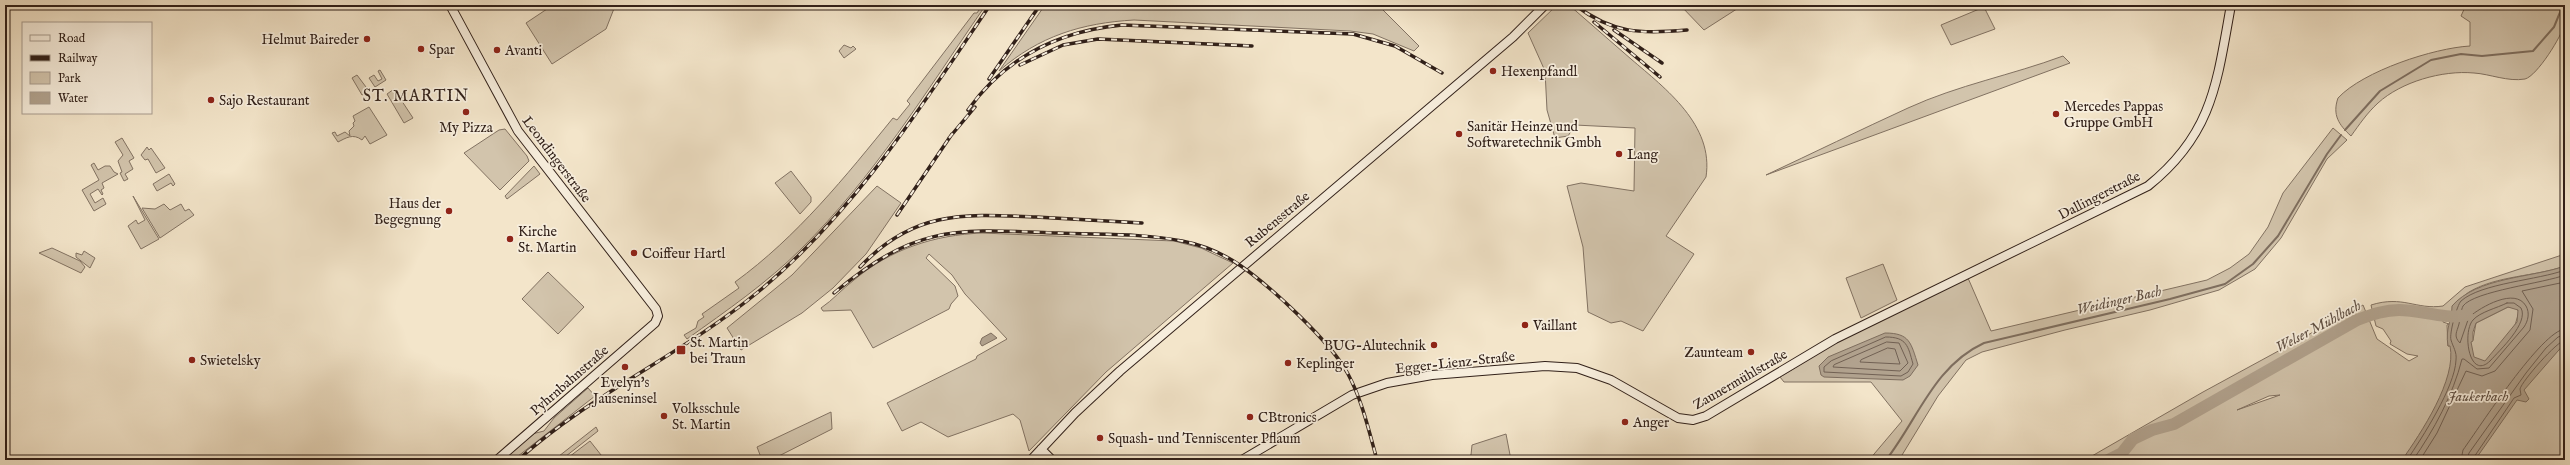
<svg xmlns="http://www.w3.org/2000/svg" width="2570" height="465" viewBox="0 0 2570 465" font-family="'IM FELL English',serif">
	<rect width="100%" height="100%" fill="#f3e5ca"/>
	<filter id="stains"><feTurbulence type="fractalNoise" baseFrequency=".005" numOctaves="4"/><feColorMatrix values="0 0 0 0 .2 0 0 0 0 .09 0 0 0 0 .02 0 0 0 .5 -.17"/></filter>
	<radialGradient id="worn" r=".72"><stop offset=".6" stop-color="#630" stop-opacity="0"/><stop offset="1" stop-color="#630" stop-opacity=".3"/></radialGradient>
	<!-- green -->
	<path fill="#d2c4ac" stroke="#827262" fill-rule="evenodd" d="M553 5H614L615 6 606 29 552 64 526 23Z
		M1045 5H1378L1419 46 1414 51 1373 34 1350 31 1134 20C1082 23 1039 36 999 71Z
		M1557 5H1569C1590 23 1610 41 1631 59 1666 89 1714 125 1706 177L1666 236 1694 254 1643 331 1621 321 1611 323 1588 312 1583 247 1567 186 1581 183 1634 191 1635 128 1575 125 1568 136 1555 138 1547 110 1545 71 1528 33Z
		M1680 5H1743L1704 30Z
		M2466 5H2565C2565 11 2566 18 2565 23 2562 36 2537 76 2525 79 2508 82 2490 74 2474 73 2442 70 2401 82 2378 103 2367 113 2359 125 2351 136 2339 125 2332 115 2338 98 2363 71 2434 48 2470 46V22L2461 16Z
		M981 7 983 9C926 92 873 178 801 249 767 283 726 311 687 339L684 335 696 328 698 321 704 317 702 314 739 288 735 282C797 237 846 176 893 118L897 120 910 104 907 101 974 13H977Z
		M1984 7 1995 29 1951 45 1941 25Z
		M844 45 851 48 853 46 856 49 844 58 839 51Z
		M2063 56 2070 63 1766 175C1813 153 1860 130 1908 108 1958 85 2012 75 2063 56Z
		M380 70 386 80 375 87 369 78 374 75 378 81 382 79 378 71Z
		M357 75 369 91 362 95 352 78Z
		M394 89 413 118 404 123 387 94Z
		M369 107 387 135 370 144 365 136 362 140C353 133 346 138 338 142L332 133 335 132 337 136 345 132 350 136 349 131 354 126 353 123 355 121 353 116Z
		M2333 128 2347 140 2327 159 2281 238 2255 269 2219 290 2150 310 2065 330 1982 352 1966 360 1938 396 1899 460H1869L1902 421 1871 382H1784L1780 377 1837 342 1968 278 1991 331 2207 280 2230 268 2249 254 2268 227 2283 193Z
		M505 129 527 156 529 161 500 190 464 153 499 130Z
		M122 138 134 158 129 161 133 169 125 174 128 179 124 181 120 173 122 172 118 161 123 155 115 142Z
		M147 147 149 150 151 148 165 168 156 173 148 159 145 160 141 155Z
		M94 163 98 170 105 166H110L114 172 118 174 102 183 104 188 101 190 103 194 102 195 98 189 90 194 95 203 103 198 106 204 94 211 82 190 99 180 91 165Z
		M534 166 540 174 507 199 505 196Z
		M791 171 811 197V202L800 214 775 183Z
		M169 174 175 184 173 186 171 183 157 191 153 184Z
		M877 186 901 203 866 254 833 288 802 313 741 350 727 328 792 275Z
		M133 196 159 239 141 249 128 226 136 220 138 224 145 220Z
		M164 204 170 210 181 204 185 211 189 209 194 215 160 238 142 208 155 209Z
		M982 233 1174 241 1201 248 1233 263 1106 372 1029 451 1020 420 1013 414 948 437 921 422 902 431 887 403 976 359 977 356 1007 339 965 294 952 275 929 254 926 258 955 286 958 296 951 304 949 309 873 348 851 310 823 311 821 308C833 300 842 289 854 280 891 249 934 235 982 233Z
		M52 248 80 261 85 267 81 273 39 253Z
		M84 251 95 258 90 268 76 257V253L82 255Z
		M2565 254V266C2534 277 2498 275 2469 292 2459 298 2456 313 2444 314L2443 322 2449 324 2447 325 2448 346 2473 340 2476 323 2508 307 2516 308 2519 312 2515 325 2565 305V460H2085L2203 392 2363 305 2377 339 2409 361 2418 356 2407 354 2390 344 2391 341 2383 329 2376 326 2371 305C2403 295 2416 310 2443 306L2465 287ZM2280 395 2237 410 2269 396Z
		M1883 264 1897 300 1861 318 1846 278Z
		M548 272 584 307 558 334 522 299Z
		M588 388 595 396 513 460H503L532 434 544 431 554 418Z
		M831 412 832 429 771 460H762L757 447Z
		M596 427 598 431 561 460H554Z
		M1506 434 1511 460H1456L1471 455 1472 445Z
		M590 441 605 460H565Z"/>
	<!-- water -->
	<path fill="#b1a28e" stroke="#7e6e5f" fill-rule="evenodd" d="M2565 266V343L2524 390 2529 399 2526 402 2517 400 2475 460H2402C2421 433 2457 379 2450 346H2448C2445 327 2452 322 2452 306 2477 277 2531 278 2565 266ZM2508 307 2518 310 2517 322 2485 361 2474 357 2471 342 2473 341V332L2476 323Z
		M991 333 997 338 982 346 980 343 982 338Z
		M1885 333C1910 333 1911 343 1918 365L1910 376 1903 380 1824 377 1821 375 1819 366 1828 357Z"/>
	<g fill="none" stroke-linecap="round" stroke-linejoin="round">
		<!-- shore -->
		<path stroke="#716154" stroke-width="1" d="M2507 303H2514L2521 308C2529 323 2500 350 2490 361 2469 381 2462 332 2473 320 2480 312 2497 308 2507 303Z
			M1886 337C1907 337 1908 346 1913 364L1908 372 1901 376 1824 372V367L1831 361Z
			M1887 342 1899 343 1908 363 1900 371 1833 367 1834 365Z
			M1888 348 1895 349 1900 364 1860 362 1861 360Z
			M2407 460C2422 438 2455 387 2456 360 2457 352 2453 347 2451 340 2449 334 2457 305 2461 301 2481 283 2539 280 2565 270
			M2413 460C2434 430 2453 395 2462 359H2464L2477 369 2489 368 2524 327C2528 321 2530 313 2526 306 2515 287 2481 307 2469 317L2460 343C2453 336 2457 332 2459 324 2460 319 2461 310 2463 306 2474 291 2545 283 2565 275
			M2420 460 2437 433 2466 371 2482 376 2495 371 2530 330 2533 309 2522 291 2565 282
			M2461 460 2463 450C2479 428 2542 330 2565 329
			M2467 460 2469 453 2526 373 2546 348 2558 337 2565 335
			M2472 460 2514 398 2521 395C2521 393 2520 391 2520 389 2522 381 2557 341 2565 340"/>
		<!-- stream -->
		<path stroke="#7e6e5f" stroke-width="2" d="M2345 130 2380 91 2431 60 2461 54 2482 56 2533 51 2554 27 2563 5
			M1886 460C1918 419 1934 366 1984 343L2170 299 2225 284 2253 264 2278 236 2327 154 2341 135"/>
		<!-- river -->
		<path stroke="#b1a28e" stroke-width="12" d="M2108 460 2122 453 2133 439 2152 430 2174 424 2357 320C2371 315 2384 310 2399 310 2422 310 2444 320 2467 315"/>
		<!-- secondary casing -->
		<g stroke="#312019" stroke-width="10">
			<path id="secondary" d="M450 5 518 131 656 309 658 316 655 323 497 460
				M1041 449 1052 460
				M1031 460 1075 413 1120 371 1513 37 1545 5
				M1242 460 1352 395 1387 383 1432 375 1545 366 1577 368 1611 380 1678 418 1693 420 1706 416 1835 339 2148 186C2213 134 2217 82 2231 5"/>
		</g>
		<!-- secondary -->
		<use href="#secondary" stroke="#f7eedd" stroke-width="8"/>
		<!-- rail casing -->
		<g stroke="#312019" stroke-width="3.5">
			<path id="rail" d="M1575 5C1613 34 1641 34 1687 30
				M1594 22 1660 77
				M1614 30 1662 63
				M1020 65 1063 45 1098 39 1252 46
				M989 79 1040 5
				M968 110C1005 58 1059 31 1122 25L1353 34 1395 46 1442 73
				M949 138 975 107
				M897 215 952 134
				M860 267C914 210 964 214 1036 217 1071 219 1107 221 1142 223
				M834 293C917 224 955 229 1057 233 1098 235 1142 233 1182 241 1203 245 1224 254 1241 266 1271 287 1331 342 1348 374 1362 400 1369 431 1377 460
				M518 460C591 394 683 354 758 292 855 212 921 107 990 5"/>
		</g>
		<!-- rail -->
		<use href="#rail" stroke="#f7eedd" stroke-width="2" stroke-dasharray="6" stroke-linecap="butt"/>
	</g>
	<!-- markers -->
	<g fill="#8f2418" stroke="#f7eedd" stroke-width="1.5">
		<circle cx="367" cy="39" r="4"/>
		<circle cx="421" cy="49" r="4"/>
		<circle cx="497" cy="50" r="4"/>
		<circle cx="1493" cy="71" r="4"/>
		<circle cx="211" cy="100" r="4"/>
		<circle cx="466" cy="112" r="4"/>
		<circle cx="2056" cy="114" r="4"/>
		<circle cx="1459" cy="134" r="4"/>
		<circle cx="1619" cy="154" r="4"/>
		<circle cx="449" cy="211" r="4"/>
		<circle cx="510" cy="239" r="4"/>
		<circle cx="634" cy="253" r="4"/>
		<circle cx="1525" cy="325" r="4"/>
		<circle cx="1434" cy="345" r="4"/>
		<rect x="676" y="345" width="10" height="10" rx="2"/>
		<circle cx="1751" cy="352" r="4"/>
		<circle cx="192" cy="360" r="4"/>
		<circle cx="1288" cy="363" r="4"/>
		<circle cx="625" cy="367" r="4"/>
		<circle cx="664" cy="416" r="4"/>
		<circle cx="1250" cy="417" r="4"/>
		<circle cx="1625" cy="422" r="4"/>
		<circle cx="1100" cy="438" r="4"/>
	</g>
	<g text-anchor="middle" stroke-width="3.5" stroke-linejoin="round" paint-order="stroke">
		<!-- poi labels -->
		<g font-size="14" fill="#312019" stroke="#f7eedd" text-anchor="start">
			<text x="359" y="44" text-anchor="end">Helmut Baireder</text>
			<text x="429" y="54">Spar</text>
			<text x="505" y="55">Avanti</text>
			<text x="1501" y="76">Hexenpfandl</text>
			<text x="219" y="105">Sajo Restaurant</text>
			<text x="2064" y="111">Mercedes Pappas<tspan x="2064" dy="16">Gruppe GmbH</tspan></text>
			<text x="1467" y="131">Sanitär Heinze und<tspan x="1467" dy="16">Softwaretechnik Gmbh</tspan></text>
			<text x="466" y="132" text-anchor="middle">My Pizza</text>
			<text x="1627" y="159">Lang</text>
			<text x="441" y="208" text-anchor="end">Haus der<tspan x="441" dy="16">Begegnung</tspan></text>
			<text x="518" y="236">Kirche<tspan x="518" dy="16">St. Martin</tspan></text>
			<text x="642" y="258">Coiffeur Hartl</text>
			<text x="1533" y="330">Vaillant</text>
			<text x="690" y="347">St. Martin<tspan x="690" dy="16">bei Traun</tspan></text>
			<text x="1426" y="350" text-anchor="end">BUG-Alutechnik</text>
			<text x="1743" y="357" text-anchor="end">Zaunteam</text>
			<text x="200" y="365">Swietelsky</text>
			<text x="1296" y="368">Keplinger</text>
			<text x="625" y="387" text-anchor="middle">Evelyn's<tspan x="625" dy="16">Jauseninsel</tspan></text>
			<text x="672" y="413">Volksschule<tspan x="672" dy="16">St. Martin</tspan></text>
			<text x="1258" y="422">CBtronics</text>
			<text x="1633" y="427">Anger</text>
			<text x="1108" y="443">Squash- und Tenniscenter Pflaum</text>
		</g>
		<!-- street labels -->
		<g font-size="14" fill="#312019" stroke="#f7eedd">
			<text transform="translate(557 159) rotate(53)" y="5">Leondingerstraße</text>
			<text transform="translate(2099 195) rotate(-27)" y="5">Dallingerstraße</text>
			<text transform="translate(1277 219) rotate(-40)" y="5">Rubensstraße</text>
			<text transform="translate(1455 362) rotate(-6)" y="5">Egger-Lienz-Straße</text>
			<text transform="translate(1740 379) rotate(-30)" y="5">Zaunermühlstraße</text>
			<text transform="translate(569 380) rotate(-41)" y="5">Pyhrnbahnstraße</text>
		</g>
		<!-- water labels -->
		<g font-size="15" font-style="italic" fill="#5e4e42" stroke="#f7eedd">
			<text transform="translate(2119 300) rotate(-13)" y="5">Weidinger Bach</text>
			<text transform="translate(2318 326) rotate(-28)" y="5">Welser Mühlbach</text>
			<text x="2478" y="401">Jaukerbach</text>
		</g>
		<!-- quarter labels -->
		<g font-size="16" letter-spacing="1" fill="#312019" stroke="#f7eedd">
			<text x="416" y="101">ST. MARTIN</text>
		</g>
	</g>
	<!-- margin -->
	<rect width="2570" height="465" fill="none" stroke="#f3e5ca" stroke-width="20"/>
	<rect x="6" y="6" width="2558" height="453" fill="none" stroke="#312019" stroke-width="2"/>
	<rect x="10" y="10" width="2550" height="445" fill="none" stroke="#312019"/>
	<!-- legend -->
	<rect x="22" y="22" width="130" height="92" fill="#f7eedd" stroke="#a89c8f"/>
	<rect x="30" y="35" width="20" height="6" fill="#f7eedd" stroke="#a89c8f"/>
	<text x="58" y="42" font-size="12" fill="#312019">Road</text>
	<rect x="30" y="55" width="20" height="6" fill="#312019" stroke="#a89c8f"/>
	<text x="58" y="62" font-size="12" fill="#312019">Railway</text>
	<rect x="30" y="72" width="20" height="12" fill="#d2c4ac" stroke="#a89c8f"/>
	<text x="58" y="82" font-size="12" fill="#312019">Park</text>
	<rect x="30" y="92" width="20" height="12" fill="#b1a28e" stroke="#a89c8f"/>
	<text x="58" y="102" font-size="12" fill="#312019">Water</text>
	<rect width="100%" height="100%" filter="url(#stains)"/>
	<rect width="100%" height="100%" fill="url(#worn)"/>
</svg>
